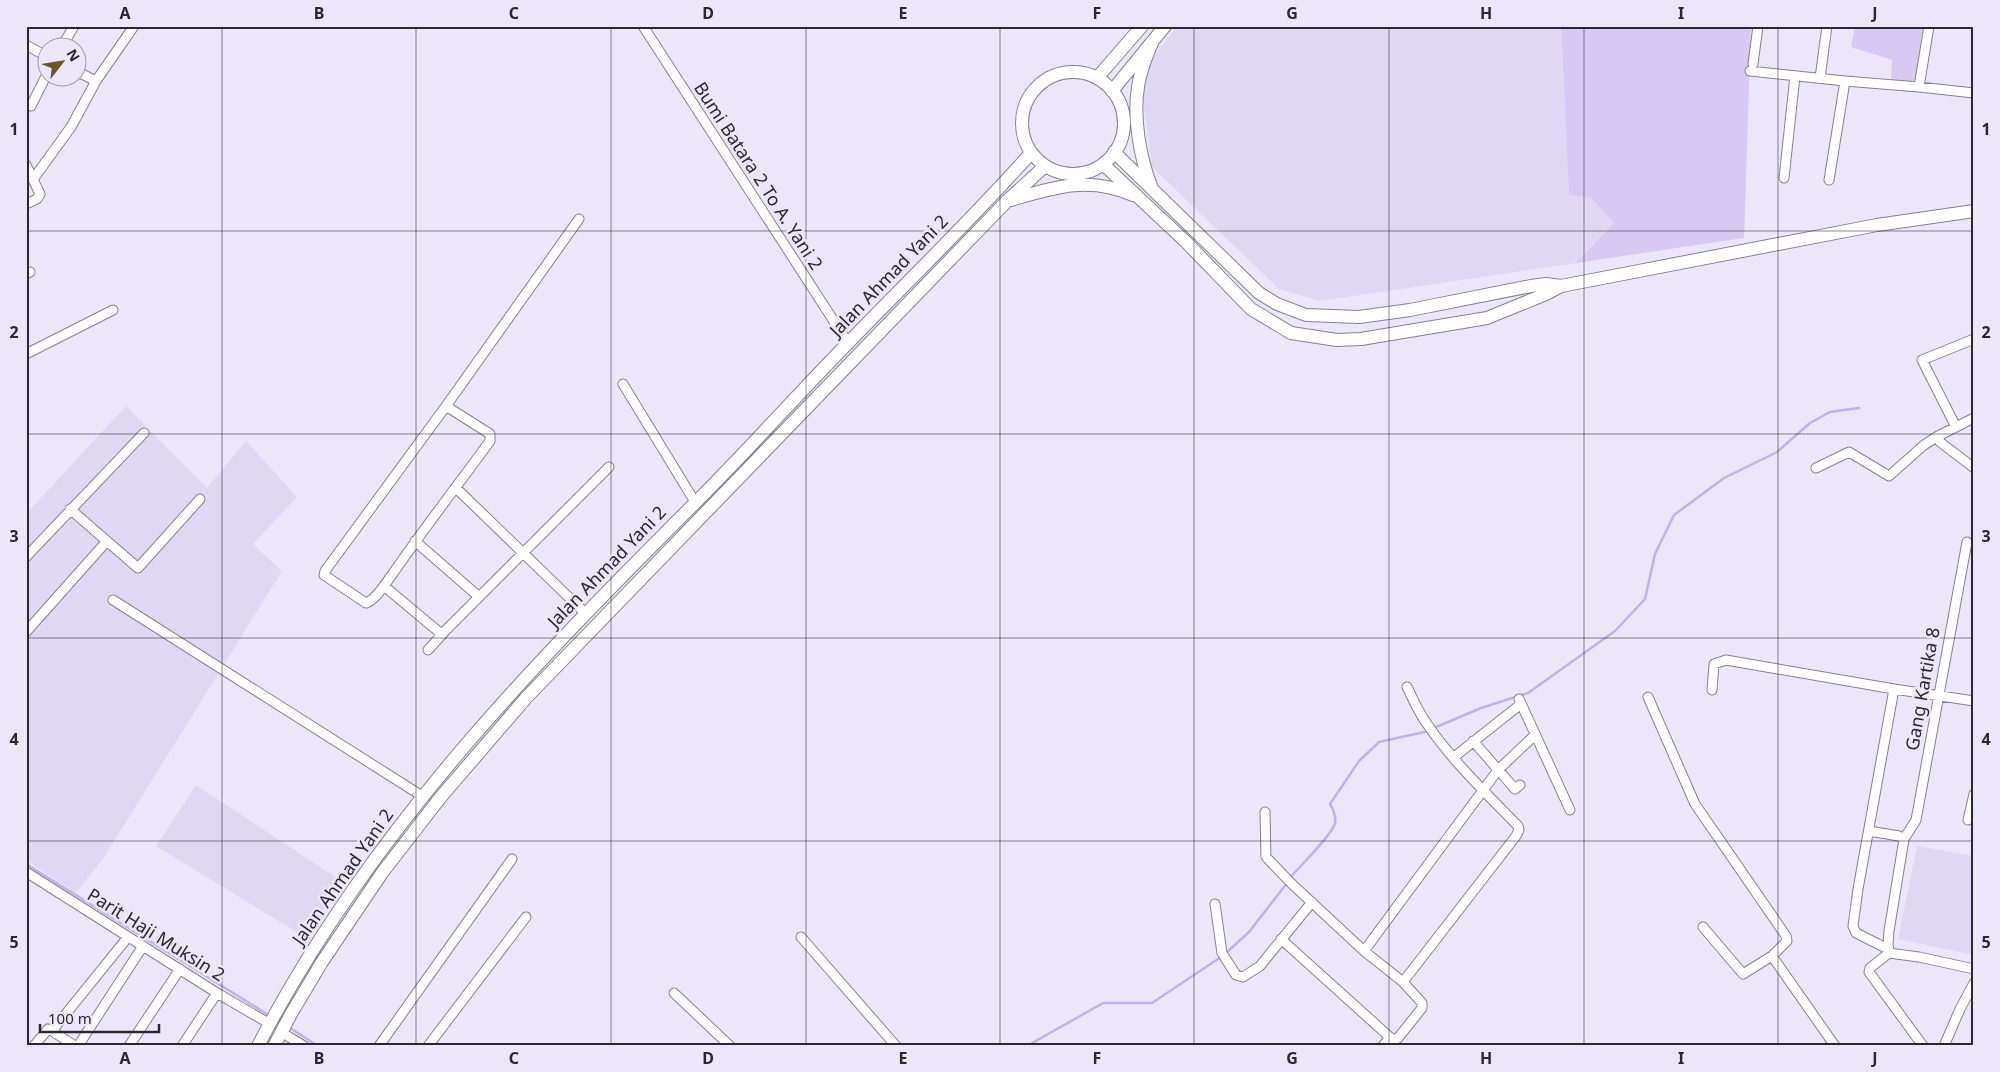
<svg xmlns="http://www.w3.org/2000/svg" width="2000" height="1072" viewBox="0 0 2000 1072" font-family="'Noto Sans',sans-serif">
	<rect width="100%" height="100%" fill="#ece6fb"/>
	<!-- built -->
	<path fill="#e0d7f4" d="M1177 26H1561L1569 195 1591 197 1614 223 1576 263 1320 301 1279 289 1152 167 1142 92 1144 70Z
		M126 406 207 488 246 441 297 497 253 544 282 571 105 856 76 893 26 860V514Z
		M196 785 340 880 306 938 156 846Z
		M1917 846 1974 856V955L1898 939Z"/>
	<!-- green -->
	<path fill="#d7c9f4" d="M1561 26H1751L1744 238 1576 263 1614 223 1591 198 1569 195Z
		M1855 26H1923L1915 83 1891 81 1892 60 1851 47Z"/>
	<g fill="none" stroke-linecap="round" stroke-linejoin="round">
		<!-- stream -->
		<path stroke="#c4afee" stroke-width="2.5" d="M1434 728 1481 708 1528 693 1615 631 1645 599 1655 554 1674 515 1724 478 1777 452 1810 423 1830 412 1859 408
			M26 864 270 1016
			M1290 878C1299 867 1333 834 1335 823 1336 817 1333 809 1330 804L1359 761 1379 742 1429 731
			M1225 954 1249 932 1287 883
			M290 1028 318 1046
			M1027 1046 1103 1003H1152L1221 957"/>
		<!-- minor casing -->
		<g stroke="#868093" stroke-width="11">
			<path id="minor" d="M643 26 848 343
				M1929 26 1919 87 1974 93
				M26 45 48 57
				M61 48 74 26
				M1753 64 1758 26
				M1750 71 1845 81 1919 87
				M78 72 96 81
				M1820 78 1827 26
				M31 106 48 72
				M26 165 40 194 37 199 26 204
				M34 178 71 127 96 81 134 26
				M1784 178 1795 76
				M1829 180 1845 81
				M26 274 30 272
				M26 354 113 310
				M623 384 695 502
				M446 406 490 434V441C458 485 425 527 394 572 387 581 377 599 366 603L324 575 325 571 446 406 579 219
				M1974 418 1938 436 1940 442 1974 468
				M1956 427 1922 360 1974 339
				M1816 468 1849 452 1889 476 1924 445 1938 436
				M456 488 585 613
				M70 509 138 568 200 499
				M415 541 478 596
				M26 557 144 433
				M384 586 439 632 443 633 609 467
				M113 600 422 796
				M26 632 107 541
				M428 650 446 630
				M1712 690 1714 664 1726 660 1894 689
				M1648 697 1695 804 1786 936 1787 941 1772 956 1743 974 1703 927
				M1519 699 1570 810
				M1473 741 1515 789 1520 785
				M1454 757 1521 704
				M1265 812 1266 857 1292 884 1364 951 1403 982 1422 1003V1008L1398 1038 1393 1040 1281 939
				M1968 820 1974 794
				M1869 831 1899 836 1904 839 1889 931 1888 944 1889 953
				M1904 839 1916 820 1967 542
				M26 872 217 993 270 1024
				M1215 904 1222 953 1236 975 1243 977 1260 966 1312 902
				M801 937 896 1046
				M1888 949 1856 933 1853 926 1858 889 1894 689 1974 701
				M1364 951 1498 770 1535 735
				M1772 956 1835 1046
				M1403 982 1516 836 1519 830 1518 826C1486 793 1451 760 1425 721 1418 711 1413 699 1407 687
				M674 993 730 1046
				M52 1031 75 1046
				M281 1032 304 1046
				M34 1046 48 1029 52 1031 128 937
				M78 1046 143 946
				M129 1046 180 969
				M182 1046 217 993
				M379 1046 512 859
				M428 1046 526 917
				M1383 1046 1390 1037
				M1923 1046 1869 972 1870 968 1889 953 1919 957 1974 969
				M1944 1046 1960 1009 1974 983"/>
		</g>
		<!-- highway casing -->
		<g stroke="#868093" stroke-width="14">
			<path id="highway" d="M1022 123a51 51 0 1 1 102 0a51 51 0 1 1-102 0Z
				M1097 78 1142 26
				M1112 91 1165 26
				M1114 152 1259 293 1277 304 1306 315 1359 317 1410 310 1531 286 1546 284 1561 286
				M1103 164 1186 242 1251 309 1291 333 1337 340 1361 339 1487 318 1546 294 1561 286 1877 225 1974 211
				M1151 186C1140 157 1133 118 1138 87 1140 72 1146 57 1152 43
				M1011 200C1055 187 1089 176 1133 195
				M258 1046C368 833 530 668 697 501 749 449 798 394 849 342 910 279 973 218 1031 153
				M274 1046 291 1014 322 962 382 873 440 798 526 698 1008 200 1045 166"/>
		</g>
		<!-- minor -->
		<use href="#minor" stroke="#fff" stroke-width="9"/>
		<!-- highway -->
		<use href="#highway" stroke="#fff" stroke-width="12"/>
	</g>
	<!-- grid -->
	<path fill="none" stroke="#2a272f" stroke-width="1" stroke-opacity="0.55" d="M222 26V1046M416 26V1046M611 26V1046M806 26V1046M1000 26V1046M1194 26V1046M1389 26V1046M1584 26V1046M1778 26V1046M26 231H1974M26 434H1974M26 638H1974M26 841H1974"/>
	<g text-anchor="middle" stroke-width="5" stroke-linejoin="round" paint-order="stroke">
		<!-- street labels -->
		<g font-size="18" fill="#2a272f" stroke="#ece6fb">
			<text transform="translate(758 176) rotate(57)" y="6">Bumi Batara 2 To A. Yani 2</text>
			<text transform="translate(889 276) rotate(-46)" y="6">Jalan Ahmad Yani 2</text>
			<text transform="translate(607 567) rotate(-46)" y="6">Jalan Ahmad Yani 2</text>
			<text transform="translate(1923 689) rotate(-80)" y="6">Gang Kartika 8</text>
			<text transform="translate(343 877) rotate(-55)" y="6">Jalan Ahmad Yani 2</text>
			<text transform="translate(156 935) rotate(32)" y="6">Parit Haji Muksin 2</text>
		</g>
	</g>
	<!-- border -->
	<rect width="2000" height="1072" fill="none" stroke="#ece6fb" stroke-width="55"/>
	<!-- north arrow -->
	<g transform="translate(62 62) rotate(59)"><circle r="24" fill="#ece6fb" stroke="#9e9aa9"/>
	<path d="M0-4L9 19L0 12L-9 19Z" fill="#695725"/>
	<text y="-8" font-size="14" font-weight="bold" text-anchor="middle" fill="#2a272f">N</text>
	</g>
	<!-- scale -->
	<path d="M40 1024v8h119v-8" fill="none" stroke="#2a272f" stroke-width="2.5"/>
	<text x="48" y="1024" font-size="15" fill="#2a272f" stroke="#ece6fb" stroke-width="4" paint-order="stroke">100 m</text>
	<rect x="28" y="28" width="1944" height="1016" fill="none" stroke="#2a272f" stroke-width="2"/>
	<g font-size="16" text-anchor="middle" font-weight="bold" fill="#2a272f">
		<text x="125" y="19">A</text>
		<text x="319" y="19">B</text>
		<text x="514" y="19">C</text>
		<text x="708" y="19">D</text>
		<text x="903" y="19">E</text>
		<text x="1097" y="19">F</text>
		<text x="1292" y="19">G</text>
		<text x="1486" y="19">H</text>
		<text x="1681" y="19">I</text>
		<text x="1875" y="19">J</text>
		<text x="14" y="135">1</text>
		<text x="1986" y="135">1</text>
		<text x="14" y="338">2</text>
		<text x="1986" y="338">2</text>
		<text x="14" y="542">3</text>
		<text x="1986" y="542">3</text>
		<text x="14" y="745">4</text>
		<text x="1986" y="745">4</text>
		<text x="14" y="948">5</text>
		<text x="1986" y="948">5</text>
		<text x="125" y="1064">A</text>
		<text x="319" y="1064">B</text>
		<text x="514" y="1064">C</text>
		<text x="708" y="1064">D</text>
		<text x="903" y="1064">E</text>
		<text x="1097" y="1064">F</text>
		<text x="1292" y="1064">G</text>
		<text x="1486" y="1064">H</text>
		<text x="1681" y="1064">I</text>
		<text x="1875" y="1064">J</text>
	</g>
</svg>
